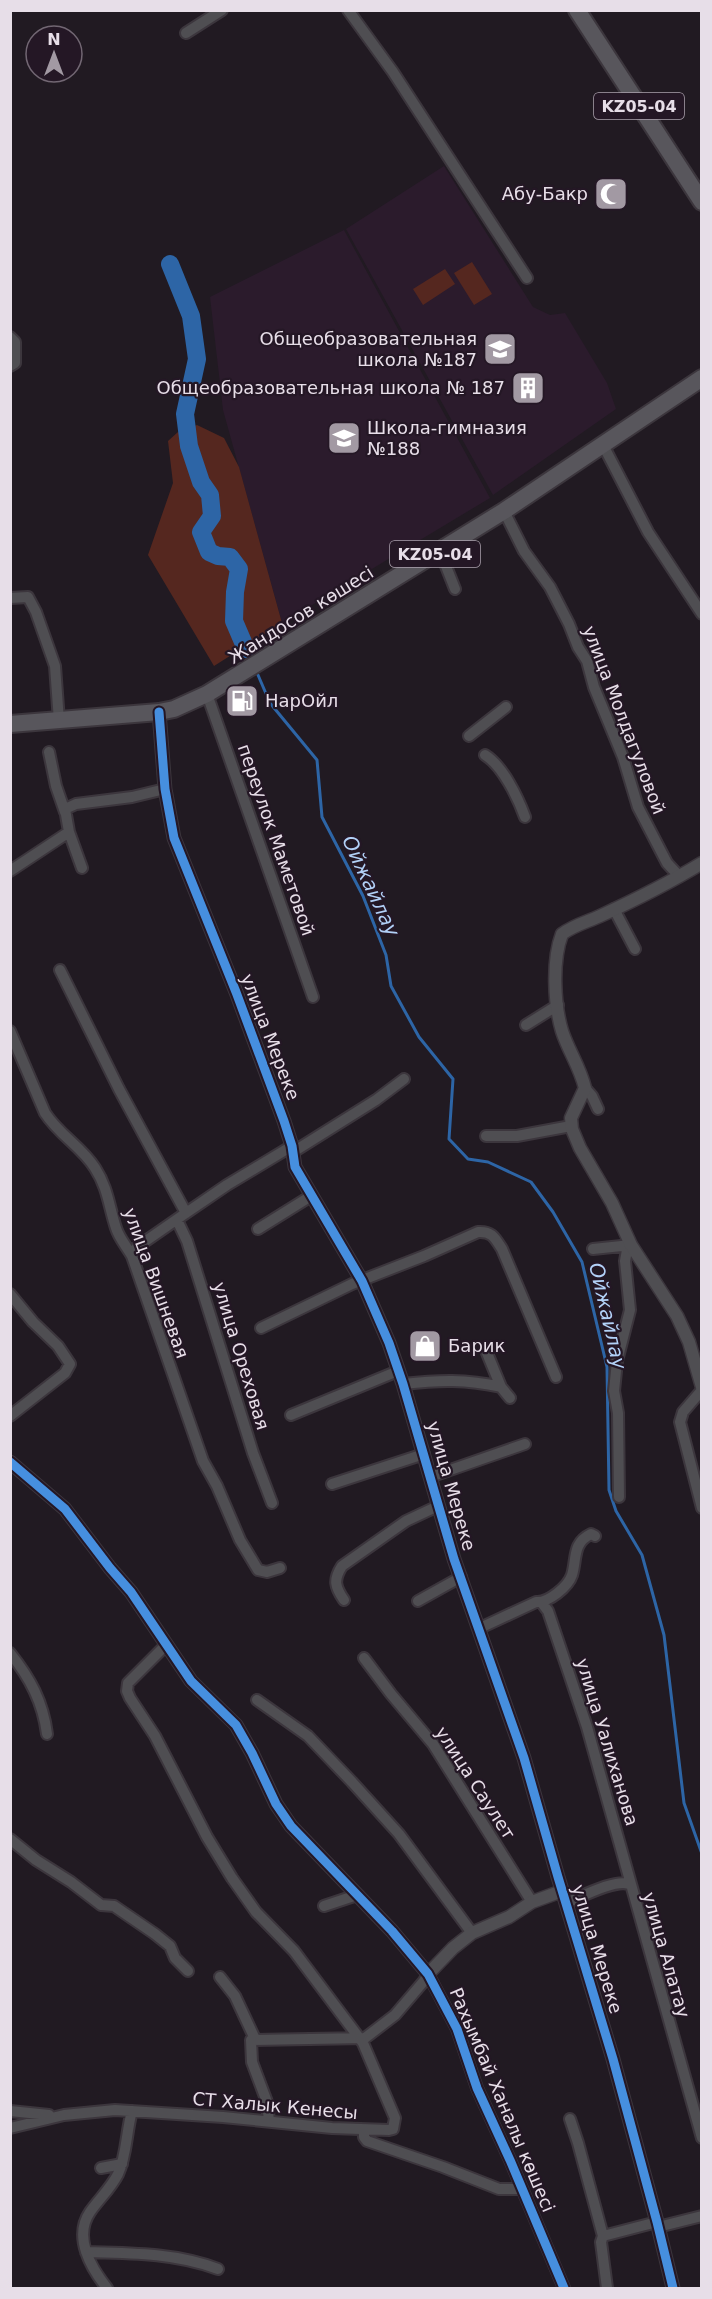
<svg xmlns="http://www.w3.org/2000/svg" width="712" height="2299" viewBox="0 0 712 2299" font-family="'DejaVu Sans',sans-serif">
	<rect width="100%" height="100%" fill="#211a22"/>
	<!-- built -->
	<path fill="#2b1b2c" d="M444 166 533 307 550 315 565 313 607 383 616 409 493 495 346 229Z
		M344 230 490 498 282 623 223 410 210 297Z"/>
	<!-- green -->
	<path fill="#55271f" d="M472 262 492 294 474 305 454 273Z
		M445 269 455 284 423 305 413 289Z
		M197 425 224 438 239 467 282 623 214 666 148 555 173 483 168 441 178 432Z"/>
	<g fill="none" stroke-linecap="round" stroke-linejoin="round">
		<!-- stream -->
		<path stroke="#2d65a6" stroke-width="3" d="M258 675 270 703 317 760 322 817 363 896 386 955 391 986 419 1037 453 1079 449 1139 468 1159 488 1162 531 1182 553 1212 582 1262 607 1367 609 1490 616 1511 642 1555 664 1635 684 1803 702 1854"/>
		<!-- river -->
		<path stroke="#2d65a6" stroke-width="18" d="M170 264 191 316 197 359 185 414 189 446 201 482 210 495 212 516 201 532 209 552 218 556 230 557 239 569 235 592 234 621 246 649"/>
		<!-- minor casing -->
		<g stroke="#3c363d" stroke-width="14">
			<path id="minor" d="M348 10 393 72 527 278
				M186 33 222 10
				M10 337 15 342V363L10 366
				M602 443 648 532 702 614
				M504 511 524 551 550 587 569 624 578 647 587 661 594 687 623 757 638 807 667 863 679 876
				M440 551 455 589
				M10 598 28 597 36 612 55 666 59 721
				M207 694 313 997
				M469 736 506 707
				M49 752 56 786 65 812
				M485 755C503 766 518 798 525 817
				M82 868 69 832 65 809 76 804 132 797 165 789
				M10 871 69 832
				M614 909 635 949
				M60 970 119 1089 186 1213
				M526 1025 558 1005
				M10 1031 45 1113C60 1136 81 1146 95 1168 108 1188 109 1207 116 1228 119 1238 127 1247 132 1256L203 1461 217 1486 240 1540 258 1570 267 1572 280 1568
				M585 1088 592 1096 598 1109
				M486 1136H517L571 1126
				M293 1152 376 1100 404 1079
				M177 1220 187 1241 253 1453 272 1503
				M258 1229 311 1196
				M593 1249 631 1245
				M132 1256 137 1247 186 1213 227 1185 292 1146
				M10 1294 33 1322 58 1346 70 1364 65 1373 10 1416
				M261 1328 352 1284 424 1256 478 1232C492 1231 495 1238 502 1249L556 1377
				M487 1353 501 1387
				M403 1384C439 1380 466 1379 501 1387L510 1398
				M702 1390 683 1412 680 1422 702 1508
				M291 1415 398 1371
				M430 1477 525 1444
				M332 1484 424 1454
				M619 1497 618 1413 614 1391 617 1361 630 1310 625 1261 627 1250 631 1245
				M344 1600C335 1587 333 1580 342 1566L406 1521 438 1506
				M418 1601 461 1577
				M542 1603 548 1611 587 1727 702 2138
				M480 1628 536 1602C548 1603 568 1587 572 1575 577 1559 572 1543 591 1534L595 1536
				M10 1653C30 1678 43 1702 47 1734
				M364 1658 391 1694 433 1744 532 1902
				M257 1700 308 1736 352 1782 399 1834 472 1933
				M10 1839 36 1860 71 1882 101 1905 114 1906 155 1934 170 1946 175 1958 188 1971
				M566 1903C581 1897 614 1879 629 1884
				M324 1906 357 1895
				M220 1977 235 1996 255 2039
				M10 2111 49 2115
				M570 2119 578 2143 603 2236 601 2242 607 2288
				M269 2121 267 2102 252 2062 251 2040 365 2038 395 2015 424 1981 428 1974 457 2029 477 2088 510 2160 564 2288
				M10 2128 64 2115 115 2110 223 2117 332 2128 389 2130 393 2129 395 2118 363 2043 294 1951 256 1912 232 1878 207 1837 155 1736 130 1698 127 1691 128 1683 166 1645
				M364 2130V2137L367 2141 443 2167 499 2189H522
				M101 2168 122 2164
				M658 2227 702 2216
				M603 2236 657 2222
				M86 2252C130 2253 176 2253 218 2269
				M107 2288C91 2268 73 2237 90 2212 99 2199 111 2188 118 2174 127 2155 126 2132 132 2111"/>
		</g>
		<!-- tertiary casing -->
		<g stroke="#3c363d" stroke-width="15">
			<path id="tertiary" d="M159 712 165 789 174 838 236 992 284 1121 292 1146 295 1167 362 1281 389 1343 403 1384 454 1559 524 1758 558 1877 613 2059 657 2222 673 2288
				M702 863C669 883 635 900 600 916 587 922 574 925 562 934 552 960 554 1004 562 1031 568 1050 580 1067 585 1088L571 1118 572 1129 580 1148 612 1203 631 1245 677 1316 689 1342 702 1387
				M10 1462 65 1509 110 1568 131 1592 191 1681 236 1725 252 1753 276 1804 291 1826 392 1931 428 1974 453 1948 472 1933 509 1917 532 1902 562 1891"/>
		</g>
		<!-- primary casing -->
		<g stroke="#3c363d" stroke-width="20">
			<path id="primary" d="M577 10 702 202
				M10 724 159 712 174 709 207 694 504 511 702 378"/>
		</g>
		<!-- minor -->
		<use href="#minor" stroke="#4f4e52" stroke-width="10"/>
		<!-- tertiary -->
		<use href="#tertiary" stroke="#4f4e52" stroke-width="12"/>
		<!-- primary -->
		<use href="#primary" stroke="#58565c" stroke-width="16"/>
		<!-- cycleway casing -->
		<g stroke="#241725" stroke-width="13">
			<path id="cycleway" d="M159 712 165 789 174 838 236 992 284 1121 292 1146 295 1167 362 1281 389 1343 403 1384 454 1559 524 1758 558 1877 613 2059 657 2222 673 2288
				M10 1462 65 1509 110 1568 131 1592 191 1681 236 1725 252 1753 276 1804 291 1826 392 1931 428 1974 457 2029 477 2088 510 2160 564 2288"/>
		</g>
		<!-- cycleway -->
		<use href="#cycleway" stroke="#468fdf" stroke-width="9"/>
	</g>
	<!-- icons -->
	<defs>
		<g id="mosque-square" transform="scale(1.725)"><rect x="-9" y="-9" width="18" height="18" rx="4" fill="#a299a3" stroke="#241725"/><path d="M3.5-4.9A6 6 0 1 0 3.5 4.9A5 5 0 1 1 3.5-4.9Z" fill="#fff"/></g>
		<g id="school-square" transform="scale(1.725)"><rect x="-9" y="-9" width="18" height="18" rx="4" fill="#a299a3" stroke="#241725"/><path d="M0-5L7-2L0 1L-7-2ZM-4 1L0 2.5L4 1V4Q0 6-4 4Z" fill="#fff"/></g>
		<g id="building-square" transform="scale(1.725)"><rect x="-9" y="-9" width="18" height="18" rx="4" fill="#a299a3" stroke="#241725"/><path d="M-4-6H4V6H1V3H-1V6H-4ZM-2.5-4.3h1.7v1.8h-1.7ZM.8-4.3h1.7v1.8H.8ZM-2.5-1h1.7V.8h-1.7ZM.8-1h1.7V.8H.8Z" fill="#fff"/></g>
		<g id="fuel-square" transform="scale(1.725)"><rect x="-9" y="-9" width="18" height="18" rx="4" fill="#a299a3" stroke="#241725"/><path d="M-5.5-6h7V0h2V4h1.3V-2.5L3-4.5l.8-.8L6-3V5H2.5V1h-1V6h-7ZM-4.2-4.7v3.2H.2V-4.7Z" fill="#fff"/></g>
		<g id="shop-square" transform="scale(1.725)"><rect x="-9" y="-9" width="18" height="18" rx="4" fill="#a299a3" stroke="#241725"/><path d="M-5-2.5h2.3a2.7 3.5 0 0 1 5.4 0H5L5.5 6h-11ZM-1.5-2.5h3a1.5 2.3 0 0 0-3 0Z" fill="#fff"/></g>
	</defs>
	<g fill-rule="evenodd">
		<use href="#mosque-square" x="611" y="194"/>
		<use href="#school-square" x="500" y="349"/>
		<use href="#building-square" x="528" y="388"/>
		<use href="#school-square" x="344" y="438"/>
		<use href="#fuel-square" x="242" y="701"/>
		<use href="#shop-square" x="425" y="1346"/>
	</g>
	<g text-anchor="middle" stroke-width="4.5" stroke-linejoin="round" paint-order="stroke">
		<!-- shield labels -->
		<g fill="#241725" stroke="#aca2ae" stroke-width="1.5">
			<rect x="594" y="93" width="90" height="26" rx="4.5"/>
			<rect x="390" y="541" width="90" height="26" rx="4.5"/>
		</g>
		<g font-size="16" font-weight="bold" fill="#e7dee8">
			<text x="639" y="112">KZ05-04</text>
			<text x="435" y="560">KZ05-04</text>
		</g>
		<!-- poi labels -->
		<g font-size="18" fill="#e7dee8" stroke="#241725" text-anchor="end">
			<text x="588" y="200">Абу-Бакр</text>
			<text x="477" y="345">Общеобразовательная<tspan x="477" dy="21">школа №187</tspan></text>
			<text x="505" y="394">Общеобразовательная школа № 187</text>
			<text x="367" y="434" text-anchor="start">Школа-гимназия<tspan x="367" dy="21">№188</tspan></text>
			<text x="265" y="707" text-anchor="start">НарОйл</text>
			<text x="448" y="1352" text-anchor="start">Барик</text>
		</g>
		<!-- street labels -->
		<g font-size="18" fill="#e7dee8" stroke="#241725">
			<text transform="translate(301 615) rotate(-32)" y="6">Жандосов көшесі</text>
			<text transform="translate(624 720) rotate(69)" y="6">улица Молдагуловой</text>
			<text transform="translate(276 840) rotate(71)" y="6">переулок Маметовой</text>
			<text transform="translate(270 1037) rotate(69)" y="6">улица Мереке</text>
			<text transform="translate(156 1283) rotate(70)" y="6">улица Вишневая</text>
			<text transform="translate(241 1356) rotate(73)" y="6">улица Ореховая</text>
			<text transform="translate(451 1486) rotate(74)" y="6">улица Мереке</text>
			<text transform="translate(607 1742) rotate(73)" y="6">улица Уалиханова</text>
			<text transform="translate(475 1783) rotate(57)" y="6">улица Саулет</text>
			<text transform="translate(597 1949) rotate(73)" y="6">улица Мереке</text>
			<text transform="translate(666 1955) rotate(74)" y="6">улица Алатау</text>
			<text transform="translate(502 2100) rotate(67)" y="6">Рахымбай Ханалы көшесі</text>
			<text transform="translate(275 2106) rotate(5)" y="6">СТ Халык Кенесы</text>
		</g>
		<!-- water labels -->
		<g font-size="20" font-style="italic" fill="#b2d1f7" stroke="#241725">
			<text transform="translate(371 886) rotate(65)" y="7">Ойжайлау</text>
			<text transform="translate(608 1316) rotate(77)" y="7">Ойжайлау</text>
		</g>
	</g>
	<!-- border -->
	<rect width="712" height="2299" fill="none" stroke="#e7dee8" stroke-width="24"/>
	<!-- north arrow -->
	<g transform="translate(54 54)"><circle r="28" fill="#241725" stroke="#726773" stroke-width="1.5"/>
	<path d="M0-4.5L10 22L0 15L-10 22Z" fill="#a299a3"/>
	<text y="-9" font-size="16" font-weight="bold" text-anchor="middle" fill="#e7dee8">N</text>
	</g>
</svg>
